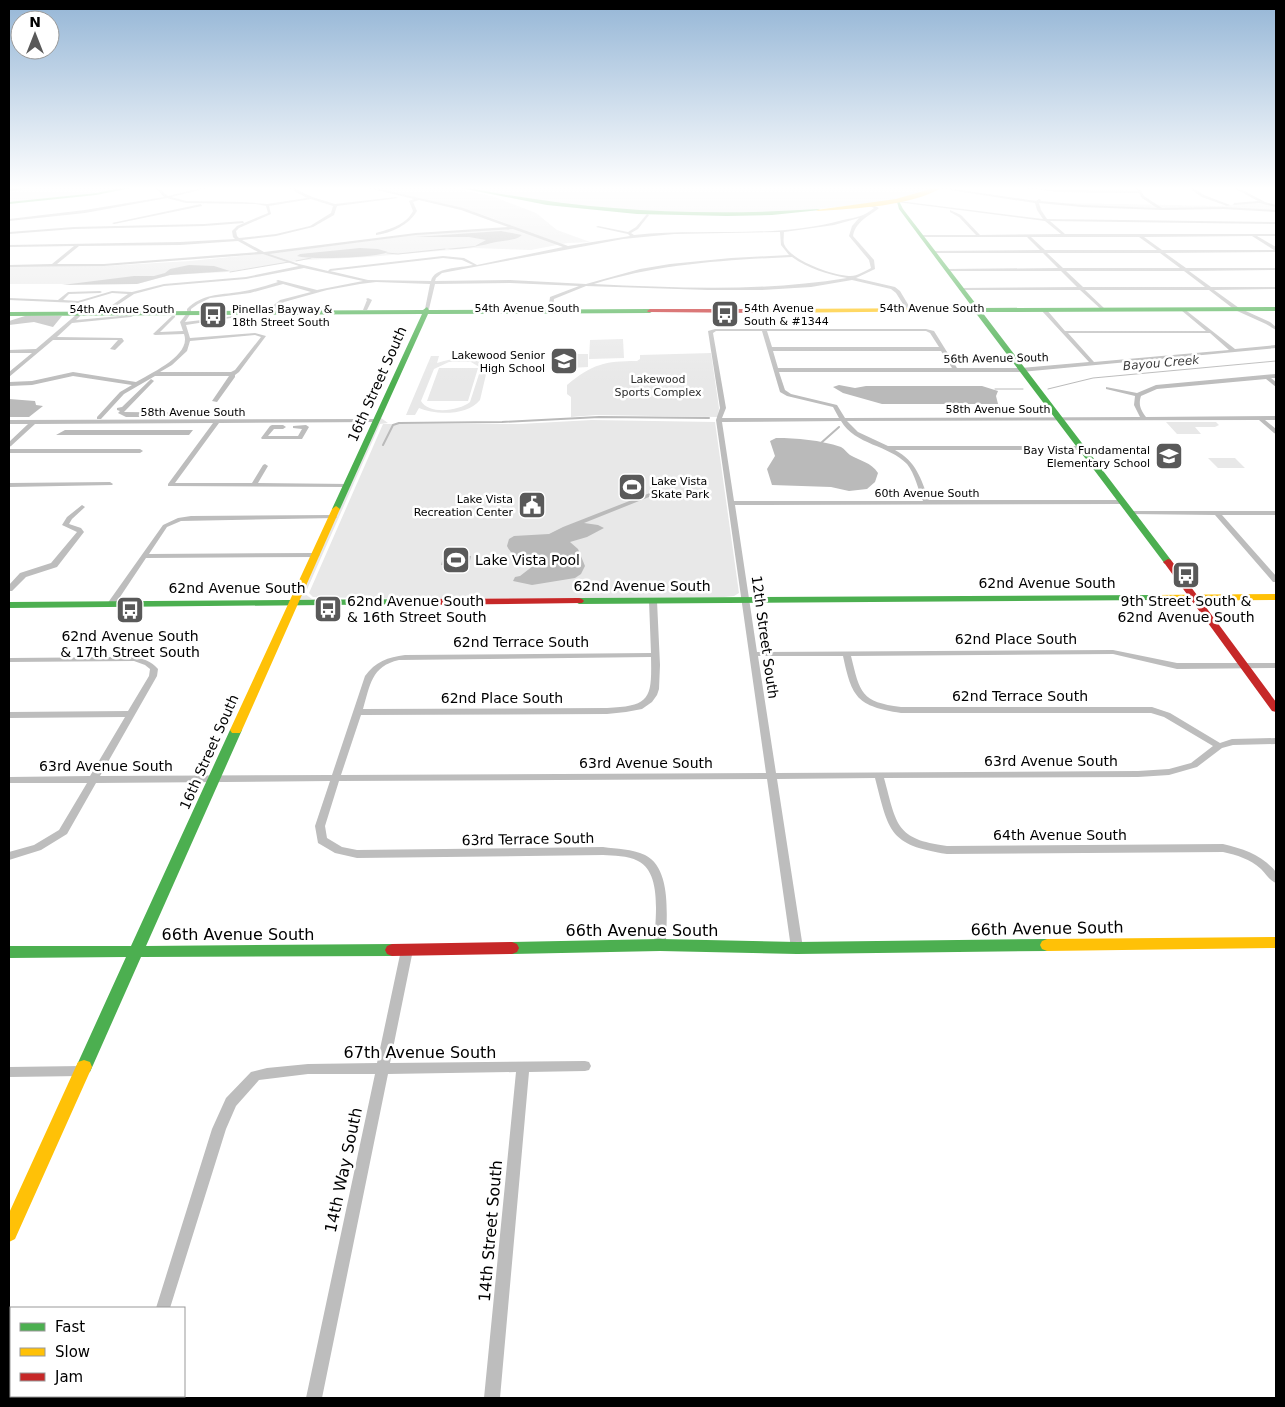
<svg xmlns="http://www.w3.org/2000/svg" width="1285" height="1407" viewBox="0 0 1285 1407" font-family="'DejaVu Sans',sans-serif">
	<rect width="100%" height="100%" fill="#fff"/>
	<!-- green -->
	<path fill="#e8e8e8" fill-rule="evenodd" d="M41 187H132L95 193 9 203V191Z
		M370 187H451L494 197 536 213 557 230 590 242 567 243 531 250 474 248 368 257 304 260 227 272 170 275 137 284H9V267L105 266 190 261 283 252 420 234 517 228C467 206 422 200 370 187Z
		M462 187H926L933 188C904 201 867 204 836 207 742 218 646 217 552 205 522 201 492 193 462 187Z
		M944 188 1027 200 1064 203 1219 206 1255 203 1274 205 1276 206V210L1092 207 1014 200Z
		M623 339 624 358 589 359 590 340Z
		M711 353 719 408 718 417 596 415 571 417V397L567 394V385C592 364 605 361 637 361L640 359V355Z
		M570 354H588V367L570 368Z
		M431 356H439L437 363C452 358 475 355 488 366L480 400C467 416 435 415 419 408L415 415H406ZM449 362H471L481 368 470 402C459 411 429 415 421 401L434 369Z
		M439 368H478L468 401H427Z
		M381 418 388 423 380 424 305 594 312 599 381 600 298 601Z
		M592 420 715 422 739 593 734 596 724 597 411 599 313 597 309 593 383 424H519Z
		M1166 422H1216L1219 425 1215 427H1195L1201 434H1177Z
		M1235 458 1245 468H1218L1208 458Z"/>
	<!-- water -->
	<path fill="#bababa" d="M501 231 522 235C515 241 505 240 496 242 479 246 463 250 445 249L475 246 486 240 469 237H415Z
		M360 248 378 249 388 252C375 258 310 260 297 256L300 254Z
		M189 265 214 266 230 271 170 275 137 284 62 285 134 276H154L165 273 170 269Z
		M25 316H62L53 327 34 322 9 325V321Z
		M839 385 855 388 866 386H982L998 391 996 396 998 404H882L843 393 833 387Z
		M9 399 35 401 36 405 43 406 29 417H9Z
		M65 430H193L189 435H56Z
		M776 438C797 438 820 440 841 447 845 449 846 452 850 455 860 461 871 462 878 473L875 482 867 489 849 491 831 487 772 485 767 469 775 456 770 441Z
		M660 489 664 491 584 523 598 525 604 528 587 537 570 542 578 549 585 566 581 574 575 578 532 585 513 581 515 577 520 576 533 566C524 557 513 559 507 546L509 539 514 536 549 534 563 527Z
		M445 551H464L462 556H471L469 565H441Z"/>
	<g fill="none" stroke-linecap="round" stroke-linejoin="round">
		<!-- stream-far1 -->
		<path stroke="#bababa" stroke-width="1" d="M387 253 398 254 445 249
			M296 261 311 258
			M230 272 289 262
			M995 389H1023
			M1048 389 1093 378 1276 361"/>
		<!-- stream -->
		<path stroke="#bababa" stroke-width="2" d="M821 443 839 427
			M383 445 393 425 399 423 502 422 599 417 709 418"/>
		<!-- street -->
		<path fill="#bdbdbd" fill-rule="evenodd" d="M155 187H159L164 193 168 196 205 187H212L171 197 186 201 242 202 267 204 307 198 287 187H292L312 197 335 204 396 197 398 198 337 206 334 215 313 227 276 236 242 240 264 252 416 233 508 227 461 210 419 200 413 202 417 211C409 225 391 233 376 235V233C390 229 406 225 413 211L409 201 414 199 364 187H371L463 208 568 246 630 236 628 234 596 227 598 226 628 232 636 227 647 214 649 215 638 229 631 233 634 235C703 228 777 239 843 220 857 217 863 217 874 208L867 205 868 203 879 208C868 217 856 221 853 236L874 260 875 269 856 278 895 287 900 291 912 311 908 312 896 293 891 289 852 280 811 287 762 290H708L586 286 554 299 552 312 550 313 548 312 550 297 579 286 510 283 435 284 429 309 427 310 425 309 430 284 376 282 360 284 327 290 284 302 274 310H270V308L280 300 311 292 283 284 250 293 210 298 198 304 191 309V313L185 322 235 316 237 317 186 325 190 338 255 333 266 336 239 372 235 375V377L217 402 212 401 229 376H155L124 394 101 419H97V417L120 392 132 385 73 376 32 385 9 386V382L32 381 73 372 136 382C151 373 192 355 184 334L155 335 153 334 173 315 175 316V317L160 332 183 331 180 322 187 313V309C202 294 219 295 239 292 252 290 265 286 278 282L276 281 278 280 317 290 363 281 304 268 246 279 164 286 134 294 110 310H108V308L128 294 112 293 78 303 9 300V298L58 300 68 292 100 291 102 292 100 293 69 294 63 300 78 301 112 291 132 292 164 284 246 277 299 266 263 254 104 266 9 267V265L52 264 74 246 9 247V245L180 242 235 239 233 237 232 231 237 226 268 213 266 206 256 204 186 203 167 198 85 213 9 221V219L85 210 164 197ZM311 199 333 206 331 213 310 226 276 234 239 238 237 236 236 231 239 228 271 214 269 206ZM859 218 852 226 849 236 869 260 871 268C865 271 856 277 849 276 832 275 791 261 784 244 783 240 784 236 784 232L834 225ZM513 229 563 247 477 265 464 258 443 256 330 269 328 271 299 264 269 254 416 235ZM780 232 781 245 789 255 731 258 670 264 640 269 586 284 510 280 435 281 436 278 442 273 623 239 674 234ZM238 241 258 252 104 264H57L79 246 180 245ZM792 257C809 269 827 274 847 278 763 292 678 288 594 284 658 264 725 260 792 257ZM443 258 462 260 473 265C460 268 434 267 431 281L368 280 330 271ZM255 335 261 337 235 370 231 372H160L172 365 187 351 190 341Z
			M940 187 1036 201 1039 199 1041 200 1040 201 1082 205 1157 208 1142 198 1139 193 1058 192 1017 187 1058 190 1138 191 1135 187H1139L1144 196 1162 208 1224 207 1276 210V212L1224 209 1162 210 1082 207 1039 203 1041 210 1047 219 1276 222V224L1050 221 1065 234H1276V236H1257L1276 247V252L1165 253 1186 268H1276V270L1189 271 1211 287H1276V289L1214 290 1239 308 1270 322 1276 327V330L1266 324 1235 310 1209 290H1085L1105 309V310L1103 311 1080 290H959L961 288 1077 287 1061 271H945L947 269 1058 268 1043 253H932L933 251 1040 250 1027 237H920L921 235H976L959 217 950 212V210L961 215 980 235 1061 234 1045 221 897 202 899 201 1043 219 1037 210 1035 203 937 188ZM1252 236 1274 250H1162L1144 237ZM1031 237H1139L1157 250H1045ZM1047 253H1160L1180 268H1063ZM1066 271H1184L1205 287H1083Z
			M1187 187H1192L1204 195 1230 205 1227 206 1202 197Z
			M1232 187H1237L1265 202 1276 205V207L1259 203 1233 205 1234 203 1258 201Z
			M201 204 202 206 114 224 112 223Z
			M243 221 244 223 204 226 74 229 9 234V232L74 227 204 224Z
			M368 298 372 300 367 310H363L367 300 366 299Z
			M84 308 88 309 76 320 131 315 133 316 131 317 72 323 57 337 122 338 124 341 115 350 110 349 118 340H53L9 377V372L32 353H9V350L36 349Z
			M1183 308 1235 349 1276 345V348L1021 372H779L785 390 791 394 837 405 845 418 1140 417 1134 405 1135 396 1106 389V387L1137 393 1156 385 1276 374V378H1271L1276 382V387L1266 379 1157 389 1141 396C1138 405 1141 410 1146 417L1276 416V420H1265L1276 429V434L1274 433 1259 420 847 421 858 432 888 446H1080L1083 448 1080 450H895C916 461 921 479 929 500H1121L1124 502 1121 504 735 505 757 652 1113 650 1177 663H1276V668L1177 669 1113 654 851 656C860 693 861 702 901 707H1152L1170 713 1220 743 1232 739 1276 738V744L1233 745 1222 748 1197 767 1169 775 1138 777 884 778C897 825 895 839 947 846L1223 844C1244 849 1262 855 1276 872V883C1270 881 1266 874 1261 869 1250 859 1237 855 1223 852L947 854C889 845 889 832 875 778L777 779 803 948 801 951 797 952 793 951 791 948 767 779 339 781 325 826 327 838 342 847 357 850 603 847C617 849 632 849 645 855 673 869 666 920 666 945L664 948 660 949 656 948 654 945C655 922 663 873 638 861 627 855 614 856 603 855L357 858 335 853 318 843 315 826 330 781 96 783 67 834 41 850 9 860V852L34 845 59 830 87 783H9V777L90 776 125 717 9 718V712L128 711 149 676 150 669 145 665 134 661 9 662V658L134 657C144 659 151 661 158 669L157 676 100 776 332 775 365 676C375 662 388 657 405 655L651 653 649 601 653 599 657 601 660 665 659 689 657 695 652 702 642 709 626 712 607 714 361 715 341 775 766 773 716 420 720 408 708 331 715 329H926L934 331 957 368H1021L1089 362 1042 311V309H1046L1065 331H1206L1181 310V309ZM716 331H762L780 392 787 396 833 407 839 418H722L726 408 713 333ZM767 331H926L930 333 939 347H772ZM1068 333H1210L1229 350 1094 362ZM773 351H941L952 368H778ZM841 421C855 445 889 445 907 464 915 474 918 489 923 501H734L722 422ZM758 656H843C852 698 857 706 901 713H1151L1164 717 1213 746 1191 763 1169 769 1138 771 776 773ZM651 657C652 699 650 706 607 708L363 709C370 686 371 666 399 660Z
			M151 379 154 381 153 382 124 412 207 413 210 415 207 417H126L118 413 120 411 117 410V408L122 407Z
			M376 419 378 420V422L219 423 175 483H252L263 465 265 464 268 466 258 483 350 484 351 485 348 487 168 486V484L213 423 35 424 11 446 9 447V442L28 424H9V420Z
			M272 425H283L286 427 283 429H274L268 436H298L302 429 293 428V426L306 425 309 427 302 439H262L261 438 270 426Z
			M9 449H140L143 451 140 453H9Z
			M110 482 113 484 112 485 9 487V483Z
			M82 505 85 507 72 519 69 524 81 528 84 532 57 567 26 577 12 591H9V585L20 573 51 563 77 532 62 525 67 517Z
			M1130 511H1276V515H1222L1276 576V582H1273L1215 515 1128 514 1127 513Z
			M334 515 337 517 336 518 181 521 167 527 149 554 316 553 320 555 316 557 146 558 114 606H108L107 604 163 525 178 518 191 516Z
			M407 946 411 947 413 950 390 1063 585 1061 589 1062 591 1066 589 1070 585 1071 529 1072 500 1398H484L516 1072 388 1074 322 1398H306L375 1074H308L259 1080 236 1106 226 1129 170 1308H156L212 1129 226 1098 251 1072 267 1068 308 1064 377 1063 401 950 403 947Z
			M82 1066 86 1067 88 1071 86 1075 82 1076 9 1077V1067Z
			M127 1396H143L142 1398H126Z"/>
		<!-- fast -->
		<path fill="#4caf50" fill-rule="evenodd" d="M24 187H40L9 191V189Z
			M126 187H136L96 195 9 204V202L96 193Z
			M455 187H464C583 211 697 217 818 209L820 210 772 215 727 216 637 214 547 205Z
			M899 201 903 209 979 308 1276 307V311L982 312 1171 560V564H1165L975 312 957 311 956 310 959 308H973L899 209 897 202Z
			M427 307 429 310 650 309 653 311 650 313 428 314 340 509 336 512 332 509 422 314 9 316V312L423 310Z
			M1153 595 1156 596 1158 598 1156 600 579 604 574 601 579 598Z
			M419 599 424 602 423 604 9 608V602Z
			M236 726 242 730 146 946 392 944 397 946 399 950 397 954 392 956 141 957 90 1072 84 1074 78 1072 76 1067 126 957 9 958V946H131L230 730Z
			M660 939 797 942 1047 939 1052 941 1054 945 1052 949 1047 951 797 954 660 951 512 954 507 952 505 948 507 944 512 942Z"/>
		<!-- slow -->
		<path fill="#ffc107" fill-rule="evenodd" d="M937 187H943C909 207 857 208 818 211L816 210 896 199Z
			M959 308 962 310 961 311 765 313 762 311 765 309Z
			M336 506 340 509 242 730 240 733H232L230 730 332 509Z
			M1276 594V600L1153 601 1148 598 1153 595Z
			M1276 937V948L1047 951 1042 949 1040 945 1042 941 1047 939Z
			M84 1060 90 1062 92 1067 15 1239 9 1242V1213L78 1062Z"/>
		<!-- jam -->
		<path fill="#c62828" fill-rule="evenodd" d="M650 309H765L768 311 765 313 648 312 647 311Z
			M1168 559 1171 560 1276 702V712L1272 711 1165 564 1163 562Z
			M579 598 582 599 584 601 582 603 419 605 414 602 419 599Z
			M512 942 517 944 519 948 517 952 512 954 392 956 387 954 385 950 387 946 392 944Z"/>
	</g>
	<!-- sky -->
	<linearGradient id="sky" x2="0" y2="1"><stop stop-color="#95b6d6"/><stop offset="0.49" stop-color="#fff"/><stop offset="1" stop-color="#fff" stop-opacity="0"/></linearGradient>
	<rect width="1285" height="384" fill="url(#sky)"/>
	<!-- icons -->
	<defs>
		<g id="bus-square" transform="scale(1.4375)"><rect x="-9" y="-9" width="18" height="18" rx="4" fill="#595959" stroke="#fff"/><path d="M-5-6H5V4H4V6H2V4H-2V6H-4V4H-5ZM-3.5-4V0h7V-4ZM-3.5 1.2v1.5H-2V1.2ZM2 1.2v1.5H3.5V1.2Z" fill="#fff"/></g>
		<g id="school-square" transform="scale(1.4375)"><rect x="-9" y="-9" width="18" height="18" rx="4" fill="#595959" stroke="#fff"/><path d="M0-5L7-2L0 1L-7-2ZM-4 1L0 2.5L4 1V4Q0 6-4 4Z" fill="#fff"/></g>
		<g id="stadium-square" transform="scale(1.4375)"><rect x="-9" y="-9" width="18" height="18" rx="4" fill="#595959" stroke="#fff"/><path d="M0-5a6.5 5 0 1 0 0 10a6.5 5 0 1 0 0-10ZM-3.5-1.8h7v3.6h-7Z" fill="#fff"/></g>
		<g id="civic-square" transform="scale(1.4375)"><rect x="-9" y="-9" width="18" height="18" rx="4" fill="#595959" stroke="#fff"/><path d="M-.6-6.5H3V-4.5H.6V-3L4-1V1h2V6H-6V1h2V-1L-.6-3ZM-1.2 2.5V6h2.4V2.5Z" fill="#fff"/></g>
	</defs>
	<g fill-rule="evenodd">
		<use href="#bus-square" x="725" y="314"/>
		<use href="#bus-square" x="213" y="315"/>
		<use href="#school-square" x="564" y="361"/>
		<use href="#school-square" x="1169" y="456"/>
		<use href="#stadium-square" x="632" y="487"/>
		<use href="#civic-square" x="532" y="505"/>
		<use href="#stadium-square" x="456" y="560"/>
		<use href="#bus-square" x="1186" y="575"/>
		<use href="#bus-square" x="328" y="609"/>
		<use href="#bus-square" x="130" y="610"/>
	</g>
	<g text-anchor="middle" stroke-width="5" stroke-linejoin="round" paint-order="stroke">
		<!-- far-street labels -->
		<g font-size="11" fill="#000" stroke="#fff">
			<text x="527" y="312">54th Avenue South</text>
			<text x="932" y="312">54th Avenue South</text>
			<text x="122" y="313">54th Avenue South</text>
			<text transform="translate(996 358) rotate(-1)" y="4">56th Avenue South</text>
			<text x="998" y="413">58th Avenue South</text>
			<text x="193" y="416">58th Avenue South</text>
			<text x="927" y="497">60th Avenue South</text>
		</g>
		<!-- far-poi labels -->
		<g font-size="11" fill="#000" stroke="#fff" text-anchor="start">
			<text x="744" y="312">54th Avenue<tspan x="744" dy="13">South &amp; #1344</tspan></text>
			<text x="232" y="313">Pinellas Bayway &amp;<tspan x="232" dy="13">18th Street South</tspan></text>
			<text x="545" y="359" text-anchor="end">Lakewood Senior<tspan x="545" dy="13">High School</tspan></text>
			<text x="1150" y="454" text-anchor="end">Bay Vista Fundamental<tspan x="1150" dy="13">Elementary School</tspan></text>
			<text x="651" y="485">Lake Vista<tspan x="651" dy="13">Skate Park</tspan></text>
			<text x="513" y="503" text-anchor="end">Lake Vista<tspan x="513" dy="13">Recreation Center</tspan></text>
		</g>
		<!-- far-park labels -->
		<g font-size="11" fill="#2d2d2d" stroke="#fff">
			<text x="658" y="383">Lakewood<tspan x="658" dy="13">Sports Complex</tspan></text>
		</g>
		<!-- far-water labels -->
		<g font-size="12" font-style="italic" fill="#3e3e3e" stroke="#fff">
			<text transform="translate(1161 363) rotate(-5)" y="4">Bayou Creek</text>
		</g>
		<!-- street labels -->
		<g font-size="14" fill="#000" stroke="#fff">
			<text transform="translate(377 384) rotate(-66)" y="5">16th Street South</text>
			<text x="1047" y="588">62nd Avenue South</text>
			<text x="642" y="591">62nd Avenue South</text>
			<text x="237" y="593">62nd Avenue South</text>
			<text transform="translate(765 637) rotate(82)" y="5">12th Street South</text>
			<text x="1016" y="644">62nd Place South</text>
			<text x="521" y="647">62nd Terrace South</text>
			<text x="1020" y="701">62nd Terrace South</text>
			<text x="502" y="703">62nd Place South</text>
			<text transform="translate(209 752) rotate(-66)" y="5">16th Street South</text>
			<text x="1051" y="766">63rd Avenue South</text>
			<text x="646" y="768">63rd Avenue South</text>
			<text x="106" y="771">63rd Avenue South</text>
			<text x="1060" y="840">64th Avenue South</text>
			<text transform="translate(528 839) rotate(-1)" y="5">63rd Terrace South</text>
		</g>
		<!-- poi labels -->
		<g font-size="14" fill="#000" stroke="#fff" text-anchor="start">
			<text x="475" y="565">Lake Vista Pool</text>
			<text x="347" y="606">62nd Avenue South<tspan x="347" dy="16">&amp; 16th Street South</tspan></text>
			<text x="1186" y="606" text-anchor="middle">9th Street South &amp;<tspan x="1186" dy="16">62nd Avenue South</tspan></text>
			<text x="130" y="641" text-anchor="middle">62nd Avenue South<tspan x="130" dy="16">&amp; 17th Street South</tspan></text>
		</g>
		<!-- near-street labels -->
		<g font-size="16" fill="#000" stroke="#fff">
			<text transform="translate(1047 928) rotate(-1)" y="6">66th Avenue South</text>
			<text x="642" y="936">66th Avenue South</text>
			<text x="238" y="940">66th Avenue South</text>
			<text x="420" y="1058">67th Avenue South</text>
			<text transform="translate(343 1170) rotate(-78)" y="6">14th Way South</text>
			<text transform="translate(490 1231) rotate(-85)" y="6">14th Street South</text>
		</g>
	</g>
	<!-- border -->
	<rect width="1285" height="1407" fill="none" stroke="#000000" stroke-width="20"/>
	<!-- legend -->
	<rect x="10" y="1307" width="175" height="90" fill="#ffffff" stroke="#999999"/>
	<rect x="20" y="1323" width="25" height="8" fill="#4caf50" stroke="#999999"/>
	<text x="55" y="1332" font-size="15" fill="#000000">Fast</text>
	<rect x="20" y="1348" width="25" height="8" fill="#ffc107" stroke="#999999"/>
	<text x="55" y="1357" font-size="15" fill="#000000">Slow</text>
	<rect x="20" y="1373" width="25" height="8" fill="#c62828" stroke="#999999"/>
	<text x="55" y="1382" font-size="15" fill="#000000">Jam</text>
	<!-- north arrow -->
	<g transform="translate(35 35)"><circle r="24" fill="#ffffff" stroke="#999999"/>
	<path d="M0-4L9 19L0 12L-9 19Z" fill="#595959"/>
	<text y="-8" font-size="14" font-weight="bold" text-anchor="middle" fill="#000000">N</text>
	</g>
</svg>
